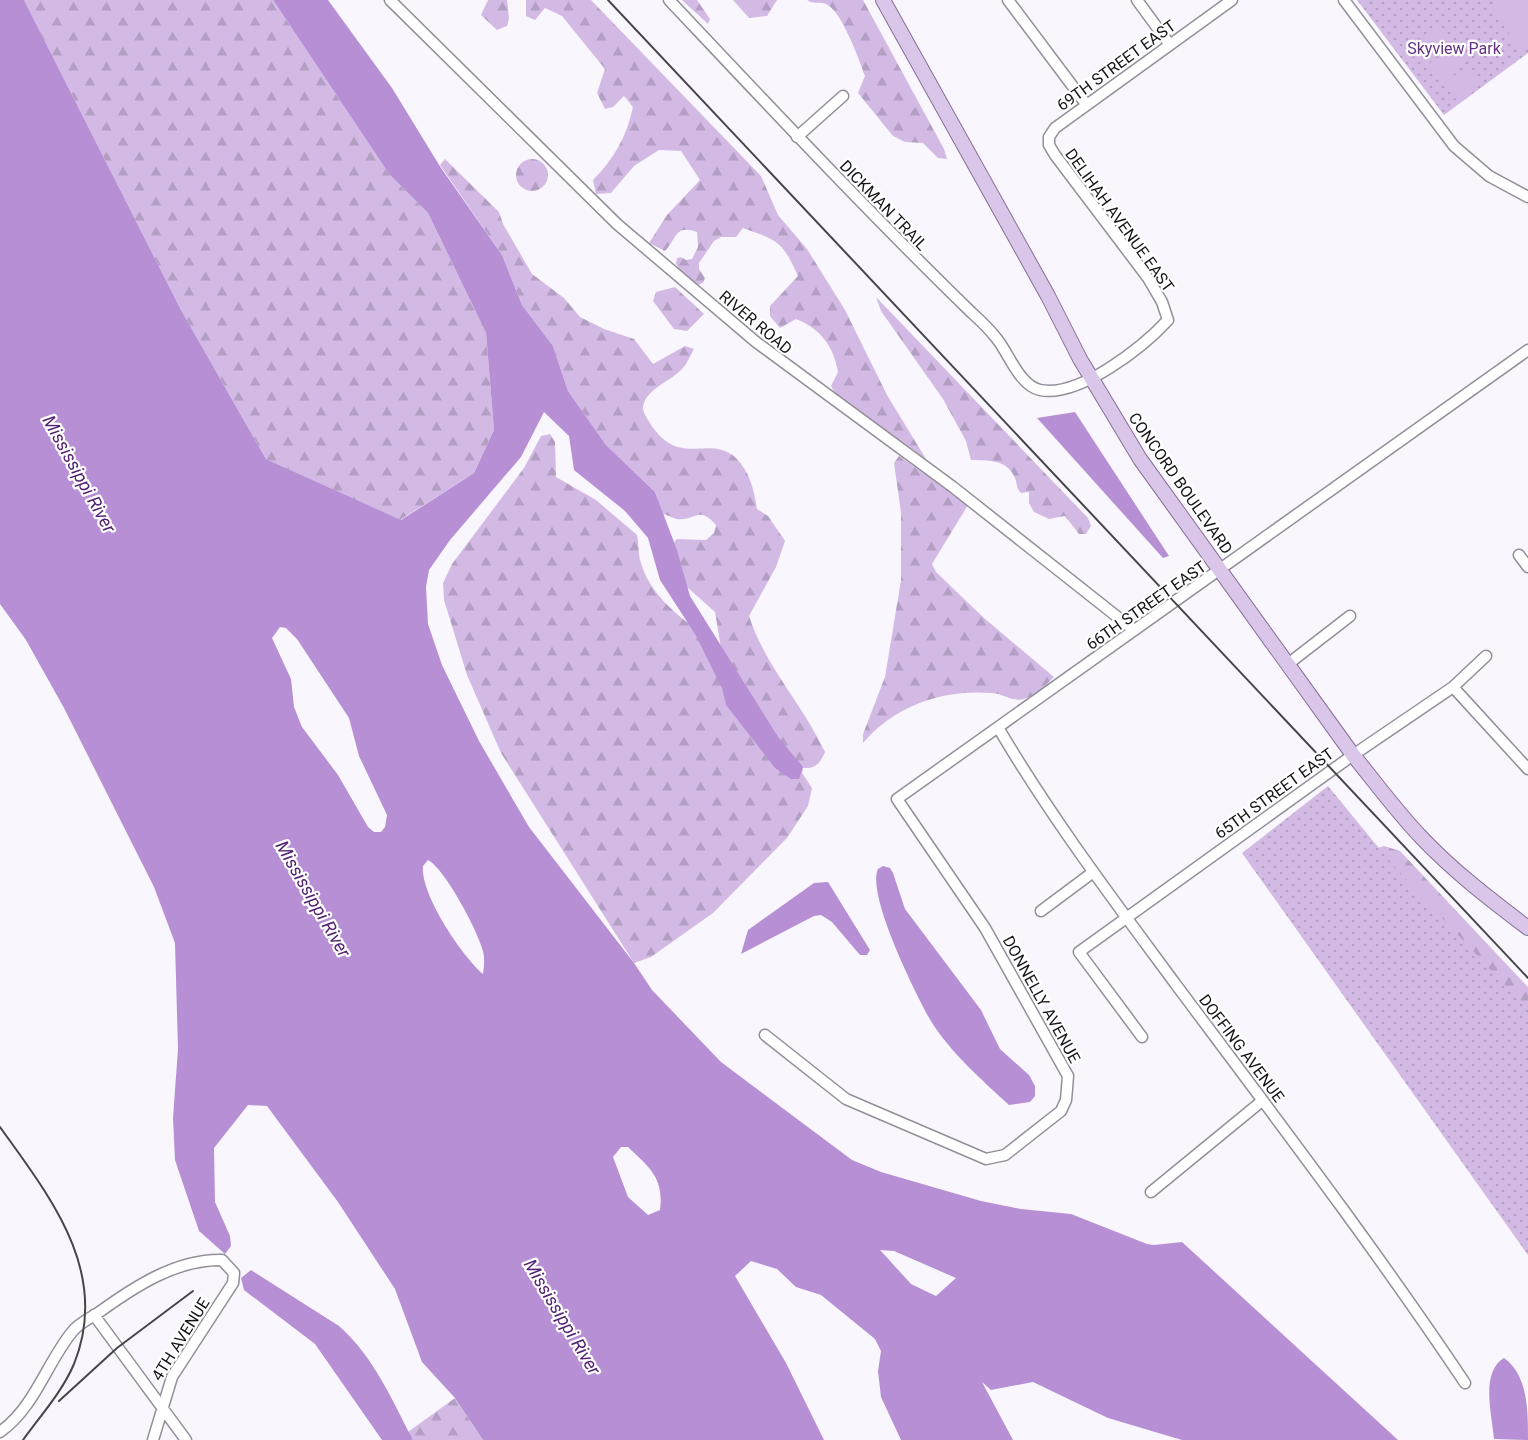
<svg xmlns="http://www.w3.org/2000/svg" width="1528" height="1440" viewBox="0 0 1528 1440" font-family="Roboto,sans-serif">
	<defs>
		<pattern id="forest-firs" width="22" height="20" patternUnits="userSpaceOnUse" patternTransform="scale(1.5)"><rect width="22" height="20" fill="#d2bae5"/><path d="M5 1l3.5 6h-7zM16 11l3.5 6h-7z" fill="#b49fc4"/></pattern>
		<pattern id="park-dots" width="8" height="8" patternUnits="userSpaceOnUse" patternTransform="scale(1.5)"><rect width="8" height="8" fill="#d2bae5"/><path d="M2 2h.1M6 6h.1" fill="none" stroke="#b49fc4" stroke-width="1.8" stroke-linecap="round"/></pattern>
	</defs>
	<rect width="100%" height="100%" fill="#faf6fe"/>
	<!-- forest -->
	<path fill="url(#forest-firs)" d="M24 0H273L389 174 428 213 486 333 494 430 474 473 400 520 266 459 181 310Z
		M488 0H507L509 18 507 26 497 30 481 15Z
		M526 0H591L761 176 778 215 807 249 845 310 887 395 926 459 835 393 831 386 838 372C834 347 821 329 796 319L780 328 770 316V306L798 276C782 241 779 241 743 228L736 237H721L714 241 699 263V269L705 278 703 283 698 285 679 269 676 263 677 258 681 257 686 260 692 259 698 247 697 232C675 224 677 238 665 251L649 243 667 215 700 180 681 151 659 150 634 166 611 193 596 194 593 180C614 159 627 136 633 107L624 96 613 107 605 109 597 93 605 69 562 16 545 8 535 20 526 16Z
		M682 0H697L710 19 708 24Z
		M733 0H777L767 16 749 18Z
		M807 0H863L944 149 947 159 938 158 923 143 905 142 893 136 858 93 865 76C859 60 842 11 826 4 820 1 814 5 807 0Z
		M516 175a16 16 0 1 1 32 0a16 16 0 1 1-32 0Z
		M445 159 499 212 503 224 532 274 564 298 580 317 604 329 634 339 653 364 685 346 694 349C690 356 687 364 682 369 671 381 650 387 644 403 641 409 645 415 648 420 678 471 708 433 736 458 750 472 754 490 757 509L768 516 785 541 776 567 749 616C764 664 803 705 825 752 820 763 816 769 803 768L802 773 812 788 808 806 787 838 713 913 651 957 634 963 501 753 467 675 444 600 443 583 452 564 524 468 541 436 550 434 555 442 556 477 596 500 637 535C639 544 638 555 641 563 652 602 692 625 721 648L715 612 687 587 674 542 677 539 706 540 714 533 716 525C698 505 697 521 677 519 673 518 667 515 663 514L655 492 606 445 568 391 553 346 522 305 502 255 440 165Z
		M675 287 704 314 687 331 674 329 653 301 656 292Z
		M876 297 1088 518 1091 526 1086 534H1079L1065 516 1049 519 1034 512 1029 503V492L1021 493C1015 487 1018 483 1014 476 1005 458 986 461 971 460L966 441 943 399 881 311Z
		M899 456 968 505 932 564 936 572 984 618 1054 677C1045 686 1036 695 1024 699 1012 702 1004 694 992 693 944 689 895 705 863 743V734L885 677 901 580V513L894 463Z
		M1384 846 1400 851 1528 987V1010L1445 930 1378 848Z
		M455 1398 483 1440H413L408 1432Z"/>
	<!-- park -->
	<path fill="url(#park-dots)" d="M1357 0H1528V53L1444 115Z
		M1328 786 1392 864 1528 1010V1255L1242 853Z"/>
	<!-- garden -->
	<path fill="#d2bae5" d="M1499 0H1528V44L1520 49 1490 7Z
		M1441 25 1453 42 1428 60 1415 44Z
		M1455 45 1467 61 1442 80 1430 63Z
		M1469 65 1482 81 1456 100 1444 83Z"/>
	<!-- water -->
	<path fill="#b68fd4" fill-rule="evenodd" d="M0 0H24L181 310 266 459 401 520 474 473 494 430 486 333 428 213 389 174 273 0H328L392 88 441 168 502 255 522 305 553 346 568 391 606 445 655 492 677 550 690 596 778 737 803 767 799 779H791L775 768 726 705 722 688 695 634 660 580 648 538 625 511 574 470 569 436 544 412 521 457 450 540 429 570 426 587 428 624 442 665 479 741 529 827 634 963 652 990 721 1062 852 1160 881 1172 981 1201 1021 1209 1071 1214 1147 1244 1154 1245 1182 1242 1398 1440H1182L1108 1418 1033 1382 991 1390 982 1382 1013 1440H901L881 1397 878 1371 881 1351 875 1339 821 1295 796 1287 777 1269 751 1261 735 1276 786 1363 824 1440H483L455 1398 422 1362 395 1289 338 1202 267 1106 248 1105 214 1148 215 1202 230 1236 231 1246 225 1254 199 1231 175 1160 173 1118 178 1049 175 943 154 887 64 708 26 640 0 604ZM280 627 286 628 297 639 349 718 359 756 387 815 385 827 381 832H374L368 827 338 775 302 727 294 707 291 679 272 638ZM428 860C445 869 478 931 483 951 485 959 484 966 483 974 462 956 420 894 423 866ZM621 1147H628C650 1168 664 1178 660 1210L648 1215 628 1197 613 1157ZM880 1250 894 1251 956 1278 936 1296 911 1284Z
		M1075 412 1169 556 1163 558 1037 418Z
		M883 866 890 868 893 873 905 909 981 1010 1000 1049 1029 1075 1035 1086V1096L1030 1102 1009 1105C984 1082 949 1051 931 1021 916 995 866 894 878 869Z
		M828 882 870 950 867 955H860L832 922 821 915 814 916 741 954 748 930 814 883Z
		M251 1270 339 1326C374 1357 392 1400 413 1440H382L315 1344 244 1290 241 1278Z
		M1504 1358C1528 1375 1528 1410 1528 1440L1494 1439C1492 1415 1480 1372 1504 1358Z"/>
	<g fill="none" stroke-linecap="round" stroke-linejoin="round">
		<!-- minor casing -->
		<g stroke="#938f98" stroke-width="13">
			<path id="minor" d="M390 0 617 224 756 342 953 487 1134 630
				M669 0C769 106 868 212 972 313 981 321 990 330 997 339 1009 354 1020 386 1040 390 1079 398 1143 347 1168 320L1162 302 1148 278 1055 155 1049 145V137L1055 128 1232 0
				M1008 0 1086 104
				M1137 0 1170 45
				M1344 0 1454 146 1489 176 1528 197
				M797 137 843 96
				M1519 555 1528 567
				M1288 664 1350 616
				M1453 687 1528 769
				M999 729C1052 819 1115 902 1177 986 1275 1117 1374 1247 1465 1383
				M1041 911 1092 873
				M765 1035 846 1099 986 1159 1005 1155 1061 1111 1066 1100 1068 1076 985 928 897 799 1528 350
				M1142 1037 1079 952 1353 755 1453 687 1486 656
				M1151 1192 1262 1101
				M94 1315 186 1440
				M0 1432C35 1407 46 1364 72 1332 79 1323 89 1319 98 1313 134 1287 176 1259 222 1260L234 1273 233 1283 172 1377 153 1440"/>
		</g>
		<!-- major casing -->
		<g stroke="#856f96" stroke-width="16">
			<path id="major" d="M883 0 1048 296 1080 359 1140 459 1353 755C1375 782 1397 812 1421 837 1453 871 1491 900 1528 928"/>
		</g>
		<!-- minor -->
		<use href="#minor" stroke="#fff" stroke-width="10"/>
		<!-- major -->
		<use href="#major" stroke="#dac6e9" stroke-width="14"/>
		<!-- rail -->
		<path stroke="#48454a" stroke-width="2" d="M608 0 1528 978
			M0 1127C50 1197 111 1272 74 1364 62 1392 41 1415 23 1440
			M59 1401 117 1348 193 1291"/>
	</g>
	<g text-anchor="middle" stroke-width="4.5" stroke-linejoin="round" paint-order="stroke">
		<!-- park labels -->
		<g font-size="16" fill="#633283" stroke="#fff">
			<text x="1454" y="54">Skyview Park</text>
		</g>
		<!-- street labels -->
		<g font-size="16" fill="#161417" stroke="#fff">
			<text transform="translate(1116 65) rotate(-36)" y="6">69TH STREET EAST</text>
			<text transform="translate(884 205) rotate(46)" y="6">DICKMAN TRAIL</text>
			<text transform="translate(1120 220) rotate(54)" y="6">DELIHAH AVENUE EAST</text>
			<text transform="translate(756 322) rotate(40)" y="6">RIVER ROAD</text>
			<text transform="translate(1181 483) rotate(55)" y="6">CONCORD BOULEVARD</text>
			<text transform="translate(1146 605) rotate(-35)" y="6">66TH STREET EAST</text>
			<text transform="translate(1274 793) rotate(-36)" y="6">65TH STREET EAST</text>
			<text transform="translate(1042 999) rotate(61)" y="6">DONNELLY AVENUE</text>
			<text transform="translate(1242 1048) rotate(53)" y="6">DOFFING AVENUE</text>
			<text transform="translate(180 1339) rotate(-58)" y="6">4TH AVENUE</text>
		</g>
		<!-- water labels -->
		<g font-size="18" font-style="italic" fill="#532172" stroke="#fff">
			<text transform="translate(79 474) rotate(61)" y="6">Mississippi River</text>
			<text transform="translate(313 899) rotate(60)" y="6">Mississippi River</text>
			<text transform="translate(562 1317) rotate(59)" y="6">Mississippi River</text>
		</g>
	</g>
</svg>
